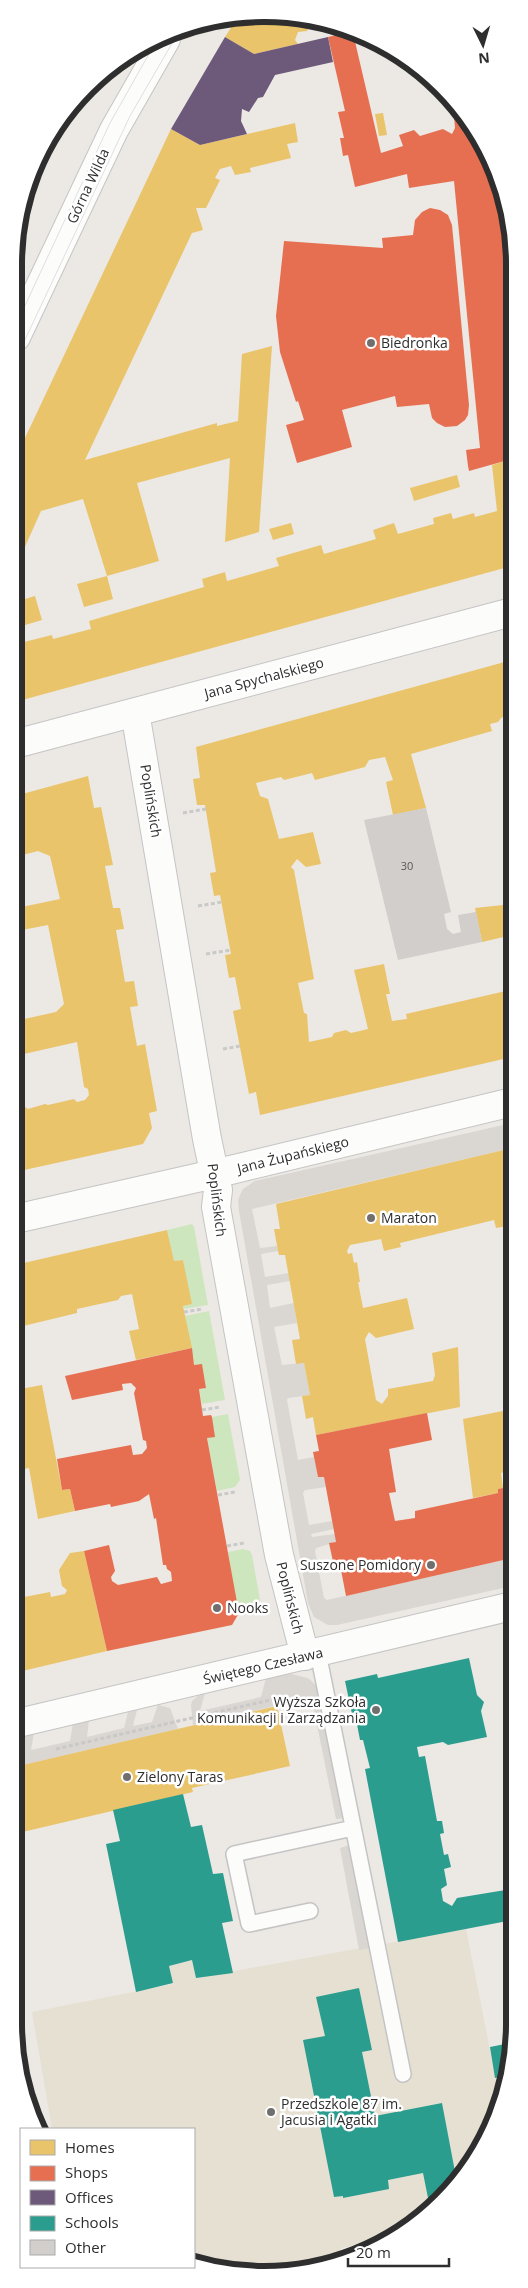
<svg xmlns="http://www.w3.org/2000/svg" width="528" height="2288" viewBox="0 0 528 2288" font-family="'Open Sans',sans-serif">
	<rect width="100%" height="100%" fill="#ece8e4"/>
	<!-- education -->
	<path fill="#e6e0d3" d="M466 1929 499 2095 481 2149 417 2222 383 2239 341 2248 342 2258 257 2273 247 2274 194 2259V2129H52L32 2012 173 1984 169 1966 192 1960 196 1978Z"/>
	<!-- green -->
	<path fill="#cee6be" d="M192 1224 194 1227 208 1305 184 1309 183 1306 191 1304 183 1260 174 1261 167 1230Z
		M209 1311 225 1400 202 1404 199 1389 206 1388 202 1365H194L185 1316Z
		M228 1414 240 1480 235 1487 217 1491 207 1438 212 1417Z
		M243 1549 250 1551 252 1555 260 1600C258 1610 247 1609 238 1611L228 1552Z"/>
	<!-- plaza -->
	<path fill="#dad6d2" d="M512 1123V1148L252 1209 260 1248 277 1246 278 1251 261 1254 265 1277 289 1273 290 1281 267 1285 270 1308 294 1303 297 1323 274 1327 282 1365 304 1363 310 1395 288 1398 287 1400 298 1460 314 1457 318 1477H324L326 1487 305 1490 303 1493 309 1525 332 1521 334 1529 311 1534 312 1537 335 1534 336 1542 316 1548 315 1551 324 1598 327 1600 512 1558V1586L337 1625H328L314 1617 308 1603 239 1211 238 1201 240 1195 243 1189 255 1181Z
		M291 1674 308 1678 319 1688 344 1818 336 1819 313 1705 310 1700 304 1699 193 1725 191 1705 192 1701 198 1696 205 1693 200 1711 261 1697 266 1678Z
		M158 1705 170 1708 178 1729 14 1767V1754L20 1752 24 1736 34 1733 31 1750 70 1741 73 1723 89 1720 87 1737 124 1728 128 1712 137 1710 133 1726 152 1722Z
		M350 1845 370 1948 359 1950 340 1848Z"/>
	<!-- homes -->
	<path fill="#e9c46a" d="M297 16 313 21 307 31 298 32 295 40 298 44 254 54 225 37 236 20Z
		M383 113 387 135 379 136 375 114Z
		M295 123 298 142 287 144 291 158 250 168 251 172 235 175 231 166 220 169 215 178 220 180 206 208H196L203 230 192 233 85 460 217 423V426L238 421 242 354 272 346 259 532 225 542 230 458 137 483 159 561 107 576 83 499 41 511 16 567V457L171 129 200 145Z
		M512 459V566L15 702V650L25 647 24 642 52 635 53 639 91 629 89 621 204 587 202 579 225 572 227 581 279 566 276 558 321 545 324 554 376 539 373 530 394 523 398 534 434 524 433 518 451 513 453 519 474 513 475 517 497 511 492 465Z
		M457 475 460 487 414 501 410 488Z
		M291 523 294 534 273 540 269 529Z
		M107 576 113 599 84 607 77 584Z
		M35 596 42 620 15 628V602Z
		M512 660V723L502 717 498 722 490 724 492 731 411 754 426 808 393 815 386 782 393 780 385 757 369 760 365 767 315 780 312 773 284 780 281 777 256 783 260 796 268 799 279 839 313 832 321 864 306 867 297 859 291 867 294 870 314 979 298 983 304 1013 307 1014 309 1042 332 1037 334 1033 346 1030 351 1033 368 1029 354 970 384 964 390 994H386L392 1021 407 1019 406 1014 510 990V987L512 986V1057L260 1115 256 1092 249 1094 233 1011 241 1009 235 977 229 978 225 955 231 954 220 895 214 896 210 873 216 872 205 805H197L193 779 200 778 196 747Z
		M88 776 94 808 101 807 113 865 105 866 113 908H120L124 929 116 930 125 982 134 981 138 1006 130 1007 134 1030 137 1046 145 1044 157 1111 149 1113 152 1128 143 1144 15 1172V1082L22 1081 25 1107 28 1109 45 1104 48 1105 74 1099 77 1102 85 1100 89 1095 88 1089 84 1087 77 1042 15 1056V1021L56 1012 64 1004 48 925 22 930 17 908 60 899 50 856 38 851 15 857V796Z
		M512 904V935L482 942 475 908Z
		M512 1148V1225L496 1228 494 1220 400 1243 401 1247 384 1251 381 1239 350 1245 347 1251 348 1254 352 1253 354 1263 357 1262 360 1282H358L363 1308 407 1298 414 1329 376 1338 369 1332 365 1339 376 1400 382 1404 388 1396V1389L433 1381 435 1375 432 1353 458 1347 460 1407 316 1435 313 1417 306 1419 302 1396 310 1395 304 1363 296 1364 292 1340 300 1339 285 1255H279L278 1251 274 1229H280L276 1204Z
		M167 1230 174 1261 183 1260 192 1304 183 1306 192 1348 136 1360 129 1331 139 1329 132 1294 121 1296 118 1300 77 1309V1313L15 1328V1265Z
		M42 1385 62 1490 70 1489 75 1511 38 1519 29 1468 14 1471 15 1390Z
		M512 1409V1470L501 1473 503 1488 498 1489V1493L473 1498 463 1419Z
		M84 1551 107 1651 14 1673V1599L50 1592 51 1597 65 1594 67 1590 62 1586 59 1570 70 1553Z
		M277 1706 290 1766 192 1788 193 1792 14 1834V1767Z"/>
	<!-- shops -->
	<path fill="#e76f51" d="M349 32 353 33 381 153 403 146 399 135 414 130 420 136 443 129 452 134 455 128 453 103 489 154 512 232V459L469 471 468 466 466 450 480 448 454 181 409 188 407 174 355 187 348 155 343 156 340 138H344L338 112 345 111 328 37Z
		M430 208 440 210 448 215 452 225 469 405 468 415 465 420 457 426 445 427 437 423 432 418 429 404 397 407 395 396 342 410 352 447 297 463 286 425 304 420 298 401 296 402 280 352 276 316 284 241 383 248 382 238 413 235 415 220 422 212Z
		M192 1348 194 1365 202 1364 206 1388 199 1389 203 1416 211 1415 212 1417 215 1437 207 1438 239 1613 232 1625 107 1651 84 1551 109 1545 115 1571 111 1577 112 1581 118 1585 157 1577 161 1584 172 1581 171 1572 167 1569 166 1565H163L156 1518 154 1519 149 1494 139 1501 111 1507 110 1504 75 1511 70 1489 62 1490 57 1459 131 1445 133 1455 142 1454 147 1448 146 1441 143 1440 134 1393 136 1388 131 1383 122 1384 123 1390 72 1400 65 1376Z
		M427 1413 432 1440 389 1449 396 1492 389 1493 395 1521 415 1518V1511L498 1493V1489L512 1486V1558L346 1596 341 1570 335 1571 329 1543 336 1542 324 1477H318L313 1452 319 1451 316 1435Z"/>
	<!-- offices -->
	<path fill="#6d597a" d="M225 37 254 54 328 37 333 62 275 75 263 97 258 98 249 112 242 109 241 121 247 134 200 145 171 129Z"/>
	<!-- schools -->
	<path fill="#2a9d8f" d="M469 1658 477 1695 484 1702 481 1711 487 1737 448 1745 443 1742 417 1747 419 1757 425 1756 437 1821H442L444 1833 440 1834 444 1855 448 1854 451 1867 444 1869 447 1885 441 1889 443 1901 452 1906 457 1898 512 1889V1920L398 1942 365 1769 370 1768 363 1740H360L355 1714H352L345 1681 377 1674 378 1678Z
		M183 1794 191 1827 202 1825 213 1874 223 1873 233 1921 222 1923 233 1973 196 1978 192 1960 169 1966 173 1983 136 1992 106 1844 120 1841 113 1810Z
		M359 1988 372 2050 362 2052 375 2116 442 2103 456 2177 440 2196 428 2198 423 2173 388 2180 389 2189 343 2198V2196L334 2197 303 2040 325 2036 316 1997Z
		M512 2040V2057L506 2076 495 2078 490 2047 505 2044 504 2041Z"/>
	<!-- building -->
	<path fill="#d1cecb" d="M426 808 451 912 444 914 447 929 453 934 461 932 458 915 476 912 482 942 398 960 364 820Z"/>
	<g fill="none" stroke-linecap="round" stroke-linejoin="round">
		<!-- service casing -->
		<g stroke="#c5c4c5" stroke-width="18">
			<path id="service" d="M318 1653 403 2074
				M310 1911 249 1924 234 1854 353 1828"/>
		</g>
		<!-- minor casing -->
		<g stroke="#c5c4c5" stroke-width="30">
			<path id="minor" d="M16 337 114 130 166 39
				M135 712 207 1139 218 1190 216 1207 279 1555 305 1656
				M15 744 512 612
				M15 1219 214 1174 512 1102
				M14 1724 512 1606"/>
		</g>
		<!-- path -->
		<path stroke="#c9c9c8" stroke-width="3" stroke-dasharray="4 2.5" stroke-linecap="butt" d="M183 813 206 809
			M198 906 222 902
			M206 954 231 950
			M223 1049 240 1046
			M184 1312 203 1309
			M202 1410 220 1407
			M218 1495 235 1492
			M227 1546 244 1543
			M56 1749 279 1698 278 1693
			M14 1758 23 1756"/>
		<!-- service -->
		<use href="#service" stroke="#fcfcfb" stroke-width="15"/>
		<!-- minor -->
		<use href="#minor" stroke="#fcfcfb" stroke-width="28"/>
		<!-- tram -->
		<path stroke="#dfdfe1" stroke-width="1" d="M16 325 110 123 154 45
			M16 359 130 116 178 33"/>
	</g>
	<!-- markers -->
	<g fill="#706f6e" stroke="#fff" stroke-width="2">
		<circle cx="371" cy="343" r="5"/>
		<circle cx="371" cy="1218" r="5"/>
		<circle cx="431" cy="1565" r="5"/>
		<circle cx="217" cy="1608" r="5"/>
		<circle cx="376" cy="1710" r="5"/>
		<circle cx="127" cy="1777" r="5"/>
		<circle cx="271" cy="2112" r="5"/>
	</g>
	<g text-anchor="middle" stroke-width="5" stroke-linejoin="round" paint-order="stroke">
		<!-- number labels -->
		<g font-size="11" fill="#585857">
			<text x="407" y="870">30</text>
		</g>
		<!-- street labels -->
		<g font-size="14" fill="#2e2e2e" stroke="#fff">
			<text transform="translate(88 186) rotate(-65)" y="5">Górna Wilda</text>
			<text transform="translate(264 678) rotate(-15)" y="5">Jana Spychalskiego</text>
			<text transform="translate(151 801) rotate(81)" y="5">Poplińskich</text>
			<text transform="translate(293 1155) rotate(-14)" y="5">Jana Żupańskiego</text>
			<text transform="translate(217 1200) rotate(83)" y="5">Poplińskich</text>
			<text transform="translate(290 1598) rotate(76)" y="5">Poplińskich</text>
			<text transform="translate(263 1666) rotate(-13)" y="5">Świętego Czesława</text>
		</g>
		<!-- poi labels -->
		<g font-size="14" fill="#2e2e2e" stroke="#fff" text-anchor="start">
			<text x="381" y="348">Biedronka</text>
			<text x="381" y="1223">Maraton</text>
			<text x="421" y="1570" text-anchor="end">Suszone Pomidory</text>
			<text x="227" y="1613">Nooks</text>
			<text x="366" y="1707" text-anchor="end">Wyższa Szkoła<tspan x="366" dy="16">Komunikacji i Zarządzania</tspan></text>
			<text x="137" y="1782">Zielony Taras</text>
			<text x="281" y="2109">Przedszkole 87 im.<tspan x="281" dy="16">Jacusia i Agatki</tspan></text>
		</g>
	</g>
	<!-- crop -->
	<path d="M0 0H528V2288H0ZM264 22H264A242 242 0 0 1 506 264V2024A242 242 0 0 1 264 2266H264A242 242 0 0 1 22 2024V264A242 242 0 0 1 264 22Z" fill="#fff" fill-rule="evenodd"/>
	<path fill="none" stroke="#2e2e2e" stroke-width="6" d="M264 22H264A242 242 0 0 1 506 264V2024A242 242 0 0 1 264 2266H264A242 242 0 0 1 22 2024V264A242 242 0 0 1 264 22Z"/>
	<!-- legend -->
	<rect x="20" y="2128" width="175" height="140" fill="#ffffff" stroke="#ababab"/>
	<rect x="30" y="2140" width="25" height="15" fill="#e9c46a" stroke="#ababab"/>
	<text x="65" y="2153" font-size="15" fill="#2e2e2e">Homes</text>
	<rect x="30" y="2166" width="25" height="15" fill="#e76f51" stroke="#ababab"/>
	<text x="65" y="2178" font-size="15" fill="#2e2e2e">Shops</text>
	<rect x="30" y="2190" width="25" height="15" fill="#6d597a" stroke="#ababab"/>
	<text x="65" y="2203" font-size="15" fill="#2e2e2e">Offices</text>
	<rect x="30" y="2216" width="25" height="15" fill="#2a9d8f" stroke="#ababab"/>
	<text x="65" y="2228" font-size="15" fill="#2e2e2e">Schools</text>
	<rect x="30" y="2240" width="25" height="15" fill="#d1cecb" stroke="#ababab"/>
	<text x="65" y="2253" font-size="15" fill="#2e2e2e">Other</text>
	<!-- north arrow -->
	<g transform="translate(483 45) rotate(175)" stroke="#ffffff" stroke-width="4" paint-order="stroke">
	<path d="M0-4L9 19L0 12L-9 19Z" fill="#2e2e2e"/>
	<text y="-8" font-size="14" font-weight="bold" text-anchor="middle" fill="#2e2e2e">N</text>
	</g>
	<!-- scale -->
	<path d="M348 2258v8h101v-8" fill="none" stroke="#2e2e2e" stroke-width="2.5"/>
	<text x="356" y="2258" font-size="15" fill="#2e2e2e" stroke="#ffffff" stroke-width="4" paint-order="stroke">20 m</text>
</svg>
